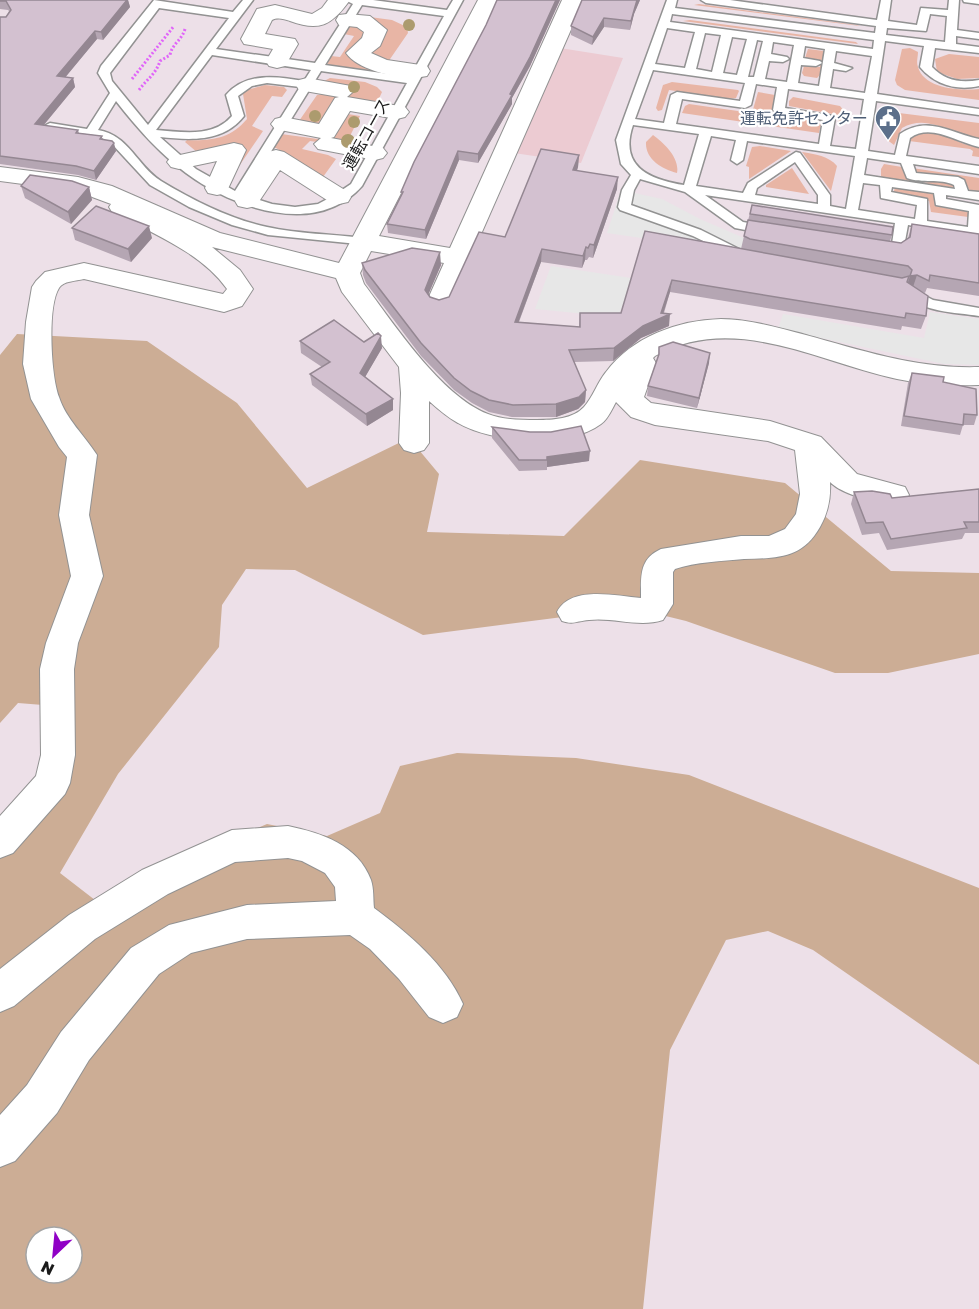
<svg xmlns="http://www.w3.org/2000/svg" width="979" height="1309" viewBox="0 0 979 1309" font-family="'Golos Text','Noto Sans JP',sans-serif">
	<rect width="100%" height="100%" fill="#ede0e8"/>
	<!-- farmland -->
	<path fill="#eccbd2" d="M560 48 623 58 581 163 514 153Z"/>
	<!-- grass -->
	<path fill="#e8b5a5" d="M699 4 857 25 860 26 694 5Z
		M355 15 392 20 407 27 408 33 388 62 369 57 374 45Z
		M690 20 856 42 858 44 683 21Z
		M351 25 368 28 360 44 385 73 327 65 331 56 340 57 354 36 344 34V31Z
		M910 48 918 52C918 57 916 62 918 67 924 89 961 91 979 89V100L905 90 897 85 895 80 902 49Z
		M808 49 824 51 820 75 817 78 804 76 802 73 804 66 820 67V61L805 58Z
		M949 54 979 57V78L957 79 937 72 935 59Z
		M330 78 365 82 377 87 382 92 377 103 339 98 320 125 299 121 317 95 323 94 324 81Z
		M672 82 738 90 739 91 736 98 729 99 669 90 662 110 658 111 656 108 663 85Z
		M265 85 284 87 287 90 282 97 272 96 252 126 263 131 233 175 230 176 242 145 198 153 185 142 187 140C211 141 230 139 247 119L243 94 247 90Z
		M758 92 775 95 771 115 814 121 821 124 819 133 682 113 685 106 689 104 752 113Z
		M793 97 840 106 845 112 843 123H838V115L789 106V101Z
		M336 112 360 116 345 146 310 141 302 149 328 155 336 159 323 177 276 148H271L281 134 318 139Z
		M899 113 979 123V139C952 137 930 112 902 128L894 145 886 139 891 117Z
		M921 131 941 134 964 144 979 146V157L972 156 973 151 970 149 909 141 911 138Z
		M653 135C664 143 680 158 677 173 662 169 645 159 646 142Z
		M760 146 791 151 749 179V167L746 166 752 147Z
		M802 152C815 154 829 156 837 166L831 191Z
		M884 164 902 167C909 190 925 181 942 181 946 181 952 184 956 185V188L881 178V169Z
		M792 168 809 194 766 187V185Z
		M912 168 979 178V192L970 191C959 168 936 177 916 174Z
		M895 188 934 194 935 206 970 212V215L968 217 931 212 929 201 893 193Z"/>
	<!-- forest -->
	<path fill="#ccad95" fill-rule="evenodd" d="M17 334 147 341 237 403 307 488 409 438 439 474 427 532 564 536 640 460 785 483 891 571 979 573V654L888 673H835L686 621 633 608 423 635 295 570 246 569 222 605 219 647 118 774 60 873 104 907 213 847 267 824 327 836 380 813 400 766 457 753 576 758 689 775 979 888V1065L813 950 768 931 726 940 670 1050 643 1309H0V856L57 744 43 705 18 703 0 723V355ZM36 1237H72V1273H36Z"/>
	<!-- parking -->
	<path fill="#e7e7e7" d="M621 190 662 199 700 219 751 241 921 270 703 247 607 233Z
		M551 266 631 278V290L617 317 535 309Z
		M930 312 979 319V365L944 364 778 329 783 314 924 338Z"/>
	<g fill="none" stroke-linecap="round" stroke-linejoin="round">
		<!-- lane casing -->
		<g stroke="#929292" stroke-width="3">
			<path id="lane" d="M154 0 233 12 243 0H253L216 49 315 63 353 4 345 0H373L447 10 453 0H463L362 186C316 238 233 208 186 173 159 153 137 128 116 101L98 130C129 135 137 166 161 181 194 201 230 219 267 227 298 234 332 234 364 238L368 239 370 242 368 245 268 235 232 225 189 207 150 185 112 144 102 138 46 128 44 126 50 123 87 129 110 93 98 73 101 66ZM362 5 444 16 410 77 325 65ZM159 8 229 18 148 125 112 81 110 73ZM212 55 311 70 304 81C277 76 246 72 226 95L232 116C213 138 183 132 156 130ZM321 71 407 83 351 184 333 196 318 204 295 207 272 204 244 195ZM267 83 300 87 235 191 196 169 160 137C190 140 223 143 244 116L238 96 252 86Z
				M667 0H677L675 8 875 33 876 26 706 3 701 0H730L877 20 881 0H891L888 21 917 25 921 8 948 10 949 0H959L957 30 979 33V39L956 36V44L979 47V53L935 48 932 67C945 81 961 83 979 80V86C957 91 935 85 920 67L924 46 885 41 877 94 979 109V115L876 101 868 151 895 155 900 134C928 115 950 133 979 139V147C956 142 931 123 910 138L906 156 979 166V174L913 164 916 173 958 177 964 180 968 191 979 192V200L946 195V199L979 205V236L908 225 903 252 884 251 878 247 884 243 892 244 895 223 705 195 743 222 771 227 773 230 767 234 735 228 685 192 640 179 634 190 631 205 701 230 745 252 746 255 740 259 693 236 620 210 618 207 622 190 631 175 621 164 616 140ZM672 14 874 40 873 49 670 22ZM930 14 947 16 945 42 886 35 887 28 926 31ZM667 28 695 32 685 68 655 64ZM705 33 721 35 712 72 696 69ZM732 37 747 39 737 75 723 73ZM757 40 763 41 754 77H748ZM773 42 794 45 787 82 765 79 769 61 783 62 789 59 787 57 771 54ZM805 46 825 49 819 86 798 83 801 65 816 66 822 63 820 61 803 58ZM836 51 872 56 865 93 830 88 833 69 846 71 852 68 834 63ZM653 70 745 83 740 101 677 92 671 95 664 123 635 119ZM756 84 777 87 773 110 775 112 823 120 819 144 676 124 682 99 745 108 751 105ZM788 89 864 99 856 149 830 146 835 118 833 116 785 108ZM633 125 699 134 684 185C648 179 619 166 633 125ZM711 136 736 140 731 160 737 164 743 160 747 141 855 156 846 209 830 206V195L800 153 796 152 748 183 743 193 696 186ZM867 158 901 163 907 178C922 184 940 178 954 185L955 189 864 175ZM795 162 818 195V204L755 195 757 188ZM863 183 880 185 881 198 917 205 915 219 858 210ZM892 187 934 193 936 205 969 211 968 227 927 221V199L891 192Z
				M963 0H979V4L964 2Z
				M912 289 933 300 979 308V316C955 312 922 313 905 293L907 290Z"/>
		</g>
		<!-- street casing -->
		<g stroke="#929292" stroke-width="2">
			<path id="street" d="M328 0H350C332 25 320 32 290 21 283 19 278 17 272 20L265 34 295 39 298 44 285 66 277 68 269 66 266 61 273 49 244 44 241 39 257 9 275 5 312 14 322 8Z
				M478 0H500L379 236 450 248 562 0H584L449 307 440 310 431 307 427 301 444 263 371 251 360 273 364 284C394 324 441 396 488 414 503 420 521 420 537 420 553 420 573 419 584 407 593 397 597 383 606 372 632 337 678 320 721 319 749 319 779 328 806 335 864 351 918 369 979 367V385C951 386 925 385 897 379 817 362 734 312 655 356L653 358 656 363 644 397 651 403 770 421 821 437 857 474 905 487 909 495 905 503C888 508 842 495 830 482 831 498 828 513 820 527 802 559 777 558 744 559 723 561 695 562 675 569L673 572V604L663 620C639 628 614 617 589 620 577 621 573 625 562 621L557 612C571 585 615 596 641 598 641 576 639 559 661 549L741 536H769L785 529 796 514 800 494 795 450 768 441 655 425 631 417 616 402C612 409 608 419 601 424 568 449 492 443 458 423 447 417 438 409 429 401V443L424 450 414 453 404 450 399 443 401 393 399 367 342 292 336 278 212 247 240 270 253 289 242 306 224 312 84 279C76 281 63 281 59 288 47 307 51 376 59 397 66 419 85 436 97 455L89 515 103 576 78 643 74 669 75 755 70 783 65 794 13 853 0 858V816L36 776 41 755 40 669 46 643 71 576 59 515 67 457 59 447 31 399 23 364 26 322 32 287 36 281 45 272 84 263 223 294 227 289C201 252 151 233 112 212L109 207 111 204 76 191 0 181V167L78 177 112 186 220 233 339 263Z
				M347 14 370 16 387 30 380 46 371 53 387 60 427 66 430 71 427 76C406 81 359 72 346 53L362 38 364 32 357 27 339 25 336 20 339 15Z
				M307 78 351 86 354 91 347 97 405 107 409 112 405 117 397 119 350 111 334 137 331 138 383 148 387 153 383 158 375 160 318 149 314 144 321 138 275 129 271 124 275 119 283 117 319 124 335 98 339 97 299 90 296 85 299 80Z
				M234 143 242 145 246 150 226 193 217 195 208 193 205 188 217 161 179 169 171 167 167 162 171 157Z
				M276 150 284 152 348 192 351 197 348 202 339 204 330 202 280 170 256 206 247 208 238 206 235 201 264 157 268 152Z
				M288 826C322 833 358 845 371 880 374 889 373 899 374 908 408 933 446 965 463 1004L457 1017 443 1023 429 1017 399 979 370 949 350 935 247 939 191 953 159 974 89 1060 57 1113 15 1161 0 1167V1115L27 1085 61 1032 131 948 169 925 247 905 336 901 335 887 325 873 302 861 288 858 235 862 168 894 95 939 14 1006 0 1012V969L69 915 142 870 232 830Z"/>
		</g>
		<!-- path -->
		<path stroke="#e065f9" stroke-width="3" stroke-dasharray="2 2" stroke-linecap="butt" d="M132 79 174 26
			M139 90C147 79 156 74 160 61L170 55C172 44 182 40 185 29"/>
		<!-- lane -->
		<use href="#lane" fill="#fff" fill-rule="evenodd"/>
		<!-- street -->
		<use href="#street" fill="#fff" fill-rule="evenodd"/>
	</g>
	<!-- trees -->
	<g fill="#ac9b6e">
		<circle cx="409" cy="25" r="6"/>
		<circle cx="354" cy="87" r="6"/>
		<circle cx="315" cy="116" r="6"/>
		<circle cx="354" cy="122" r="6"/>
		<circle cx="348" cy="141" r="7"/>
	</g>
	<!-- wall -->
	<path fill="#b5a6b3" d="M0 0H128L130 7 103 40 97 39 65 77 73 78 75 87 43 126 78 130 79 133 102 136V140L116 151 96 180 78 175 0 164V17H6L9 11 8 10 0 9Z
		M497 0H560L530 66 512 98V104L478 163 459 160 426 239 388 233 387 224 401 196V192L486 25Z
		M582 0H640L634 14 630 30 604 27 592 45 571 35V26Z
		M579 155 578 167 577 171 617 189 593 258 589 257 587 260H585L582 268 541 262 519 322 579 327 580 313H621L645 231 741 249 744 236 752 205 892 235 890 241 901 243 908 238 912 224 979 234V296L927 288 925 293 920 291 926 316 921 329 902 326 901 330 670 292 664 313 669 326 641 338 613 361 574 362 586 390 585 402 578 409 556 417H512L489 412 472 403 454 390 421 356 366 283 363 275 362 263 441 265 428 295 430 297 439 300 449 297Z
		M21 186 89 187 92 200 71 224 25 198Z
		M72 228 152 238 131 262 75 240Z
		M300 341 364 342 382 348 365 377 393 399V410L367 426 312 385 310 374 322 367 301 353Z
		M659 347 709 363 697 408 647 396 648 386 658 358Z
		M912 373 943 382 977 415 974 425H963L960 435 901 426 908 383Z
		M492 427 589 461 547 467V470L519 471 492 438Z
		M979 489V533H965L962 539 887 550 879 533 862 535 851 504 854 492 892 498Z"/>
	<!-- shaded-wall -->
	<path fill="#948792" d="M127 0H128L130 7 103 40 101 32Z
		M556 0H560L530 66 512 98V104L478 163V154Z
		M637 0H640L634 14 630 30 631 21Z
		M604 18V27L592 45 593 37Z
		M95 31 97 39 59 85 57 76Z
		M73 78 75 87 37 133 35 124Z
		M114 143 116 151 96 180 94 171Z
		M458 151 459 160 426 239 425 230Z
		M579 155 578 167 572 183 573 170Z
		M618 177 617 189 593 258 594 245Z
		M89 187 92 200 71 224 68 212Z
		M149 226 152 238 131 262 128 249Z
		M586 247 585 260 582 268 583 256Z
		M542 249 541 262 514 334 515 322Z
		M440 252 441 265 425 302V290Z
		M917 275 913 287 906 288 910 276Z
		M672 280 670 292 662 317 670 314 669 326 641 338 613 361 614 348 643 326 661 313Z
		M381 336 382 348 361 384 360 373Z
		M710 353 709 363 697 408 699 398Z
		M586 390 585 402 578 409 556 417V404Z
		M393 399V410L367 426 366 414Z
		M590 451 589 461 547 467V457Z"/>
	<!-- building -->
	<path fill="#d3c1d0" stroke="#948792" stroke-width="1.5" d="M0 0H127L101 32 95 31 57 76 73 78 35 124 78 130 76 133 102 136 100 139 112 141 114 143 94 171 76 166 0 156V17H6L11 10 6 1H0Z
		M497 0H556L530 57 510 94 512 95 478 154 458 151 425 230 387 224 403 192H401L414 162 486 25Z
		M582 0H637L631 21 604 18 593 37 571 26Z
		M541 149 579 155 573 170 618 177 594 245 590 244 588 248 586 247 583 256 542 249 515 322 580 327V313H621L645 231 902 278 909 276 907 282 928 296 926 316 906 313 905 318 672 280 661 313 670 314 643 326 614 348 569 350 586 390 579 397 556 404 513 405 489 400 471 391 454 378 421 343 365 270 362 263 412 248 440 252 425 290 430 297 439 300 449 297 479 232 505 237Z
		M30 175 72 181 89 187 68 212 21 186Z
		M752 205 893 227 892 235 750 214Z
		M96 206 149 226 128 249 72 228Z
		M748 220 901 243 910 237 912 224 979 234V283L930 275 929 281 917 275 910 276 912 270 908 266 750 239 744 236Z
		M334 320 364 342 378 333 381 336 360 373 393 399 366 414 310 374 330 362 300 341Z
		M673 342 710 353 699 398 648 386 659 354V347Z
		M912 373 944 377 943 382 976 389 977 415 964 414 963 425 904 416Z
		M581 426 590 451 547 457V460H519L492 427 530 432H551Z
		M979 489V522H964L967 528 891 539 883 522 866 523 854 492 872 491 890 494 892 498Z"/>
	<!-- icons -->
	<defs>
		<g id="civic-pin" transform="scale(1.35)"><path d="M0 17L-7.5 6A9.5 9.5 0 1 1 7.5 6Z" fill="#5c6f8a" stroke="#fff"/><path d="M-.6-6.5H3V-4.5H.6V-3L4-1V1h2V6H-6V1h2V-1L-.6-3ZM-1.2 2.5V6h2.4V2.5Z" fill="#fff"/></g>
	</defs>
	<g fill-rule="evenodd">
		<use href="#civic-pin" x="888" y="118"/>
	</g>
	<g text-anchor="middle" stroke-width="4.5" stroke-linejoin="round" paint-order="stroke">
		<!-- far-service labels -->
		<g font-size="16" fill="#4e5e75" stroke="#fff" text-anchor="end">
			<text x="868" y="124">運転免許センター</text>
		</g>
		<!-- far-street labels -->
		<g font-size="16" fill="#1b1b1b" stroke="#fff">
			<text transform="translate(366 134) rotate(-61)" y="6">運転コース</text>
		</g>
	</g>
	<!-- north arrow -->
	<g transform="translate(54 1255) rotate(206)"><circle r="28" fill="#ffffff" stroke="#a4a4a4" stroke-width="1.5"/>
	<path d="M0-4.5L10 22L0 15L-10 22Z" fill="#9001c6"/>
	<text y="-9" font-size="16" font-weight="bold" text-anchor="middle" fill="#1b1b1b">N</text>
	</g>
</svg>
